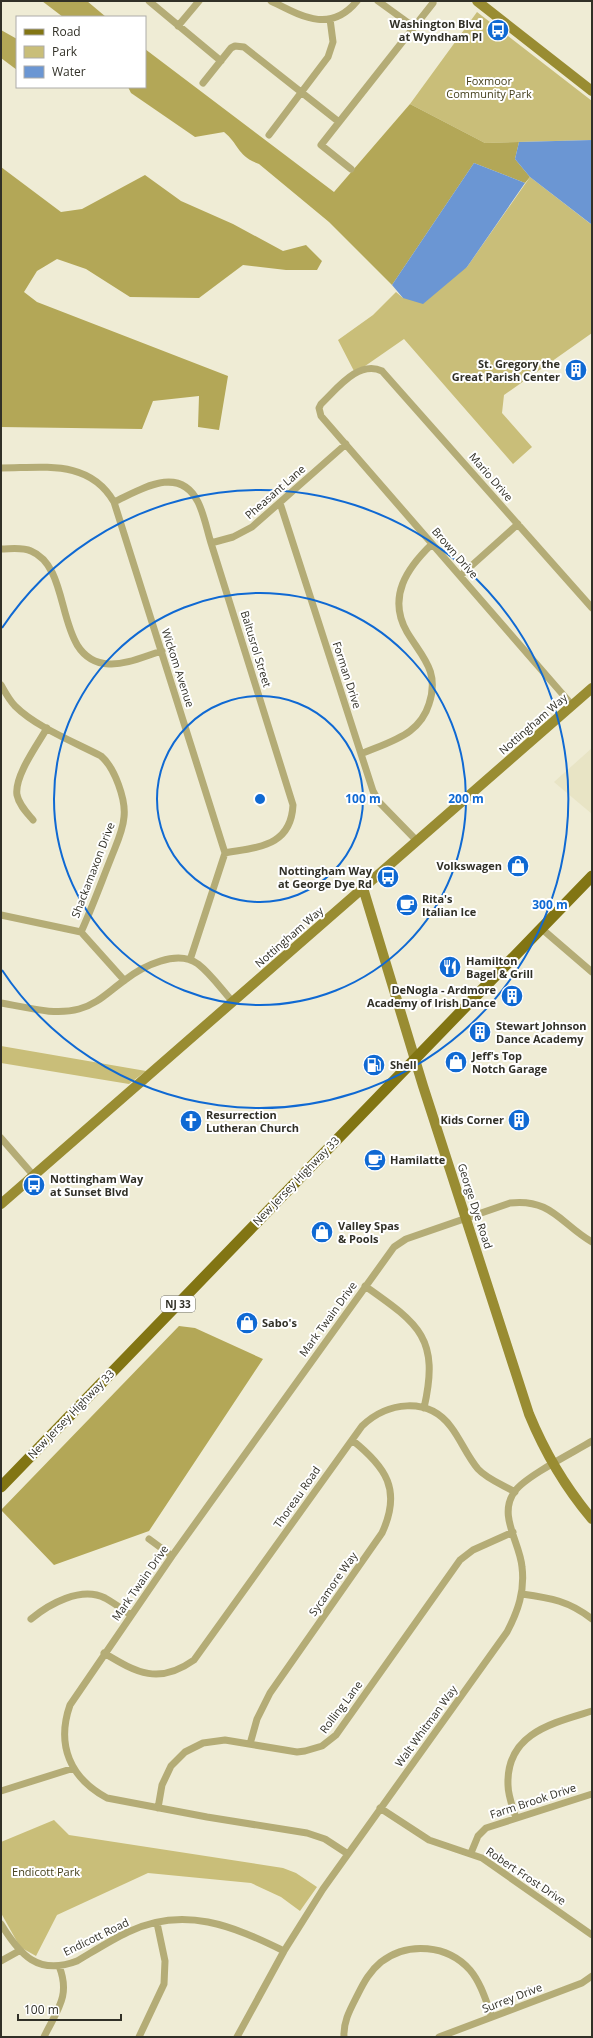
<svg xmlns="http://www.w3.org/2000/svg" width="593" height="2038" viewBox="0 0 593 2038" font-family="'Open Sans',sans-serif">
	<rect width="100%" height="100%" fill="#efecd5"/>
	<!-- built -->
	<path fill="#e8e4c5" d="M592 748V814L554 782Z"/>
	<!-- green -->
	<path fill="#c9be79" d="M477 12 592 101V140L485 143 410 104Z
		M530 177 592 225V333L504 395 502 413 532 447 513 464 404 339 355 373 338 340 373 315 396 292 403 298 467 267Z
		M1 1046 146 1071 129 1084 1 1063Z
		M54 1820 69 1835 283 1868 296 1873 317 1887 300 1911 281 1897 251 1883 148 1873 57 1915 36 1956 20 1947 1 1913V1842Z"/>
	<!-- forest -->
	<path fill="#b3a757" d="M42 1H87L106 17H63Z
		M1 30 17 39V70L1 58Z
		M145 49 334 192 410 104 485 143 519 142 515 159 530 177 525 183 474 163 392 285 329 222 259 164C237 156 239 144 224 132L195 137 131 93 128 87H145Z
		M1 167 61 212 82 209 145 175 181 201 233 224 283 251 306 245 322 261 317 270H286L243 265 199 298 130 297 86 269 57 259 37 271 24 292 37 302 228 376 219 430 198 427 199 396 153 401 142 429 1 427Z
		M179 1326 195 1328 263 1359 149 1531 54 1565 1 1510Z"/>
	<!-- water -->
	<path fill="#6b96d3" d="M592 140V221L591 224 530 177 515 159 519 142Z
		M474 163 525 183 467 267 423 304 403 298 392 285Z"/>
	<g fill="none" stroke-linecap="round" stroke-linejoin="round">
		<!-- street -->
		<path stroke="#b4ac76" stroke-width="7" d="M149 1 221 61
			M271 1C301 16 330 34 357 1
			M378 1 414 27
			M178 26 199 1
			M203 83 231 48 235 46 244 47 339 122
			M269 135 328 57 333 42 330 19
			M351 169 321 145 433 3
			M1 468C44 468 89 459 114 502L225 853 190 960
			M114 502C140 490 179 464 198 502 204 514 207 530 211 543L293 805C291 847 257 847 225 853
			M280 503 373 791 379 802 417 841
			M211 543 233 537 252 527 346 444
			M1 549C11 549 22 547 31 551 75 569 52 661 109 664 126 665 145 656 162 651
			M460 576 518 524
			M1 685C5 692 9 700 15 706 36 727 74 742 101 756 115 768 126 800 124 817 123 831 116 845 111 858 101 883 92 908 81 932
			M572 705 321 416 319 408 321 404C337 389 358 360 382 371L592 608
			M361 754C377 747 397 741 410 731 419 724 426 714 429 704 440 671 422 657 407 632 387 597 407 568 432 544
			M33 820C27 813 19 805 17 795 14 776 38 744 47 728
			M1 915 81 932 124 980
			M542 929 592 972
			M1 1003C26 1007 54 1016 79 1009 98 1004 109 991 125 980 143 966 177 949 198 964 211 974 222 990 233 1002
			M1 1138 34 1176
			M365 1286C419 1324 440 1338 424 1408
			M149 1539 172 1556
			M522 1594C551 1598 569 1601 592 1619
			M31 1619C49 1604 81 1586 105 1598 114 1603 122 1609 131 1615
			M104 1653C137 1673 159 1685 194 1660L362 1426C387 1402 428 1396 451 1427 461 1440 467 1456 478 1469 487 1479 503 1485 515 1492
			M250 1744 257 1719 270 1693 382 1533C402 1490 386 1467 352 1440
			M1 1791 74 1768
			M158 1808 162 1785 171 1766 185 1752 203 1743 225 1740 297 1752 305 1751 322 1746 336 1735 460 1560 473 1550 513 1532
			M380 1808 429 1840 482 1858 592 1935
			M516 1818C513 1808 508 1796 508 1785 506 1733 553 1723 592 1711
			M471 1853 478 1836 486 1828 592 1794
			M348 1854 325 1839 307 1833 207 1817 107 1798C70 1778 56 1745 70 1705L172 1556 394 1247 406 1239 510 1203C551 1198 561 1224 592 1242
			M1 1924C20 1955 38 1976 77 1961 94 1951 111 1940 128 1932 184 1905 233 1926 284 1951
			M1 1961 19 1951
			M44 2037C57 2010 71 1996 59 1966
			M139 2037 164 1984 165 1961 157 1923
			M237 2037 284 1951 323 1889 507 1632C518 1611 525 1591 522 1567 520 1542 497 1515 515 1491 526 1476 574 1452 592 1441
			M344 2037C343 2021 351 2008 358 1994 364 1982 370 1971 381 1962 408 1941 448 1945 470 1970 481 1983 486 2001 492 2017
			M439 2037 582 1983 592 1976"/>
		<!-- secondary -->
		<path stroke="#998c32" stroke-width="10" d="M477 1 592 91
			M363 888 423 1086 529 1414C545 1453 565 1487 592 1519
			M1 1204 592 688"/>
		<!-- primary -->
		<path stroke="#827513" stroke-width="11" d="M1 1487 592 876"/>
	</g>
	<!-- distance rings -->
	<g fill="none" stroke="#0f69d3" stroke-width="2">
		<circle cx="260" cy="799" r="103"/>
		<circle cx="260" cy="799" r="206"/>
		<path d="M2 628A309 309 0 1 1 2 970"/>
	</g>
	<!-- icons -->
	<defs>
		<g id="bus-disc" transform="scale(1.15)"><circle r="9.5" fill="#0f69d3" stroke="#fff"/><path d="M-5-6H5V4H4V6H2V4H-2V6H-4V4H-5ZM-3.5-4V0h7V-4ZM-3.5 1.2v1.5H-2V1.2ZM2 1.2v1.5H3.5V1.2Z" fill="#fff"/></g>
		<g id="building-disc" transform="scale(1.15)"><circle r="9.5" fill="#0f69d3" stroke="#fff"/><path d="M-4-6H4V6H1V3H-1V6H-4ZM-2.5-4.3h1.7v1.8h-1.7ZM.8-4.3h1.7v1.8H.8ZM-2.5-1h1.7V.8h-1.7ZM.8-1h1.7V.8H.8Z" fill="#fff"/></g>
		<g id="shop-disc" transform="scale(1.15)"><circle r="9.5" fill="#0f69d3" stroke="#fff"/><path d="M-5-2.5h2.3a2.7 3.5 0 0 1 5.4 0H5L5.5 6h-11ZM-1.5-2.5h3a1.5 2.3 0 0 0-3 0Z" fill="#fff"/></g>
		<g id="cafe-disc" transform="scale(1.15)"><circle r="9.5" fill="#0f69d3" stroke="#fff"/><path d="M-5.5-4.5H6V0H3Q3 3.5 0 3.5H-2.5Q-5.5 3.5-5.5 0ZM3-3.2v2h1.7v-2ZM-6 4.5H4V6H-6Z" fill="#fff"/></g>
		<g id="restaurant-disc" transform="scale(1.15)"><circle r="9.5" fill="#0f69d3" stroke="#fff"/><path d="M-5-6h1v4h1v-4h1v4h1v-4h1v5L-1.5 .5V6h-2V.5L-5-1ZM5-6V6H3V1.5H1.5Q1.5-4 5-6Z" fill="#fff"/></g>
		<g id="fuel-disc" transform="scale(1.15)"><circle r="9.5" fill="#0f69d3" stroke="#fff"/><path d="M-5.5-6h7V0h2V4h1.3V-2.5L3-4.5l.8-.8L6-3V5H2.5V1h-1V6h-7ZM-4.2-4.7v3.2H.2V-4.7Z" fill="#fff"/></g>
		<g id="church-disc" transform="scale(1.15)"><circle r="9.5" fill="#0f69d3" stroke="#fff"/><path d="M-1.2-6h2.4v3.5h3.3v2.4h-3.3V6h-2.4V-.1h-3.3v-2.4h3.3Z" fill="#fff"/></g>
	</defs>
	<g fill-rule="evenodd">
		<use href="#bus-disc" x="498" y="30"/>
		<use href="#building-disc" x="576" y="370"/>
		<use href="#shop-disc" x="518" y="866"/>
		<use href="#bus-disc" x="388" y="877"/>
		<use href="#cafe-disc" x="407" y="905"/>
		<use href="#restaurant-disc" x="450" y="967"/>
		<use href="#building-disc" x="512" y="996"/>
		<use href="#building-disc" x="480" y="1032"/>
		<use href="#shop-disc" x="456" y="1062"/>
		<use href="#fuel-disc" x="374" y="1065"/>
		<use href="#building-disc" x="519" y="1120"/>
		<use href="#church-disc" x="191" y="1121"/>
		<use href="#cafe-disc" x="375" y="1160"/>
		<use href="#bus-disc" x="34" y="1185"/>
		<use href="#shop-disc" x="322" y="1232"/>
		<use href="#shop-disc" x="247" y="1323"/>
	</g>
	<g text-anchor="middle" stroke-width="4" stroke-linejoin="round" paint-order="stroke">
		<!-- shield labels -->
		<rect fill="#fff" stroke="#6f6e68" stroke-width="1" x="161" y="1296" width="34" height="16" rx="3"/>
		<g font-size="10" font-weight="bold" fill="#313027">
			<text x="178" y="1308">NJ 33</text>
		</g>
		<!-- poi labels -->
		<g font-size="11" font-weight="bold" fill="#313027" stroke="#fff" text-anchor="start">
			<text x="482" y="28" text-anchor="end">Washington Blvd<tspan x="482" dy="13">at Wyndham Pl</tspan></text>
			<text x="560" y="368" text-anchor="end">St. Gregory the<tspan x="560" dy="13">Great Parish Center</tspan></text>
			<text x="502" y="870" text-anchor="end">Volkswagen</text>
			<text x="372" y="875" text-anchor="end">Nottingham Way<tspan x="372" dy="13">at George Dye Rd</tspan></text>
			<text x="422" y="903">Rita's<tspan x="422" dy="13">Italian Ice</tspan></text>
			<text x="466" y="965">Hamilton<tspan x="466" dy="13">Bagel &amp; Grill</tspan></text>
			<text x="496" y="994" text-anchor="end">DeNogla - Ardmore<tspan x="496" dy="13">Academy of Irish Dance</tspan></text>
			<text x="496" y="1030">Stewart Johnson<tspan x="496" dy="13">Dance Academy</tspan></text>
			<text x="472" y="1060">Jeff's Top<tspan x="472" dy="13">Notch Garage</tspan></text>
			<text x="390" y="1069">Shell</text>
			<text x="206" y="1119">Resurrection<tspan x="206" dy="13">Lutheran Church</tspan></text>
			<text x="504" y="1124" text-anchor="end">Kids Corner</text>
			<text x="390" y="1164">Hamilatte</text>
			<text x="50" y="1183">Nottingham Way<tspan x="50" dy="13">at Sunset Blvd</tspan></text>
			<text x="338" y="1230">Valley Spas<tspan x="338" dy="13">&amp; Pools</tspan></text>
			<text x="262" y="1327">Sabo's</text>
		</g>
		<!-- park labels -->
		<g font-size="11" fill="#45401d" stroke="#fff">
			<text x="489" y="85">Foxmoor<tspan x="489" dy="13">Community Park</tspan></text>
			<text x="46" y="1876">Endicott Park</text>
		</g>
		<!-- street labels -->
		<g font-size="11" fill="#313027" stroke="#fff">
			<text transform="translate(491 477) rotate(49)" y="4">Mario Drive</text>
			<text transform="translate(275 492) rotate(-41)" y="4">Pheasant Lane</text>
			<text transform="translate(455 553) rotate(49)" y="4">Brown Drive</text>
			<text transform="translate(256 649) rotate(73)" y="4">Baltusrol Street</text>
			<text transform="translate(178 668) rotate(72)" y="4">Wickom Avenue</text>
			<text transform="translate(347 675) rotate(72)" y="4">Forman Drive</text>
			<text transform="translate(533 724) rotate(-41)" y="4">Nottingham Way</text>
			<text transform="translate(93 870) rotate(-69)" y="4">Shackamaxon Drive</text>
			<text transform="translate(289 937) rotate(-41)" y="4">Nottingham Way</text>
			<text transform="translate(296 1181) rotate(-46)" y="4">New Jersey Highway 33</text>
			<text transform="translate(475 1206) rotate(72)" y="4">George Dye Road</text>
			<text transform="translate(328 1319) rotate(-54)" y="4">Mark Twain Drive</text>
			<text transform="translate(71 1414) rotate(-46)" y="4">New Jersey Highway 33</text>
			<text transform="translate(297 1497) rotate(-55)" y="4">Thoreau Road</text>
			<text transform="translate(140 1583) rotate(-55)" y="4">Mark Twain Drive</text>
			<text transform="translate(333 1584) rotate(-55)" y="4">Sycamore Way</text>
			<text transform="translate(341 1707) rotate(-53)" y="4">Rolling Lane</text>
			<text transform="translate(426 1726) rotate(-54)" y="4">Walt Whitman Way</text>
			<text transform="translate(533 1801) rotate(-18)" y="4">Farm Brook Drive</text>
			<text transform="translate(526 1876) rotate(34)" y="4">Robert Frost Drive</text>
			<text transform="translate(96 1937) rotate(-26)" y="4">Endicott Road</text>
			<text transform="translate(512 1998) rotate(-21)" y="4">Surrey Drive</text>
		</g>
	</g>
	<circle cx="260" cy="799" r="6" fill="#0f69d3" stroke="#fff" stroke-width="2"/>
	<g font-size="12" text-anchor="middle" font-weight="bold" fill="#0f69d3" stroke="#fff" stroke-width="4" stroke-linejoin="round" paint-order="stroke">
		<text x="363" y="803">100 m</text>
		<text x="466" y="803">200 m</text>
		<text x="550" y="909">300 m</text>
	</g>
	<!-- border -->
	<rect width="593" height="2038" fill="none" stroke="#313027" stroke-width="4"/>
	<!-- legend -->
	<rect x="16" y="16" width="130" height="72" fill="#ffffff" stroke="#adaca9"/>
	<rect x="24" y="29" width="20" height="6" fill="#827513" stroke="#adaca9"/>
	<text x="52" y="36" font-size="12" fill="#313027">Road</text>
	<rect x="24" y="46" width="20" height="12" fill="#c9be79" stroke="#adaca9"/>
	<text x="52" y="56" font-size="12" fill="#313027">Park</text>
	<rect x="24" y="66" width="20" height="12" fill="#6b96d3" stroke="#adaca9"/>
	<text x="52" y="76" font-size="12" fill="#313027">Water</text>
	<!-- scale -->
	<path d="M18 2014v6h103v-6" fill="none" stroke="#313027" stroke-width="2"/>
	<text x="24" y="2014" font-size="12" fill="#313027" stroke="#ffffff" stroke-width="3" paint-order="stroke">100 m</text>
</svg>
